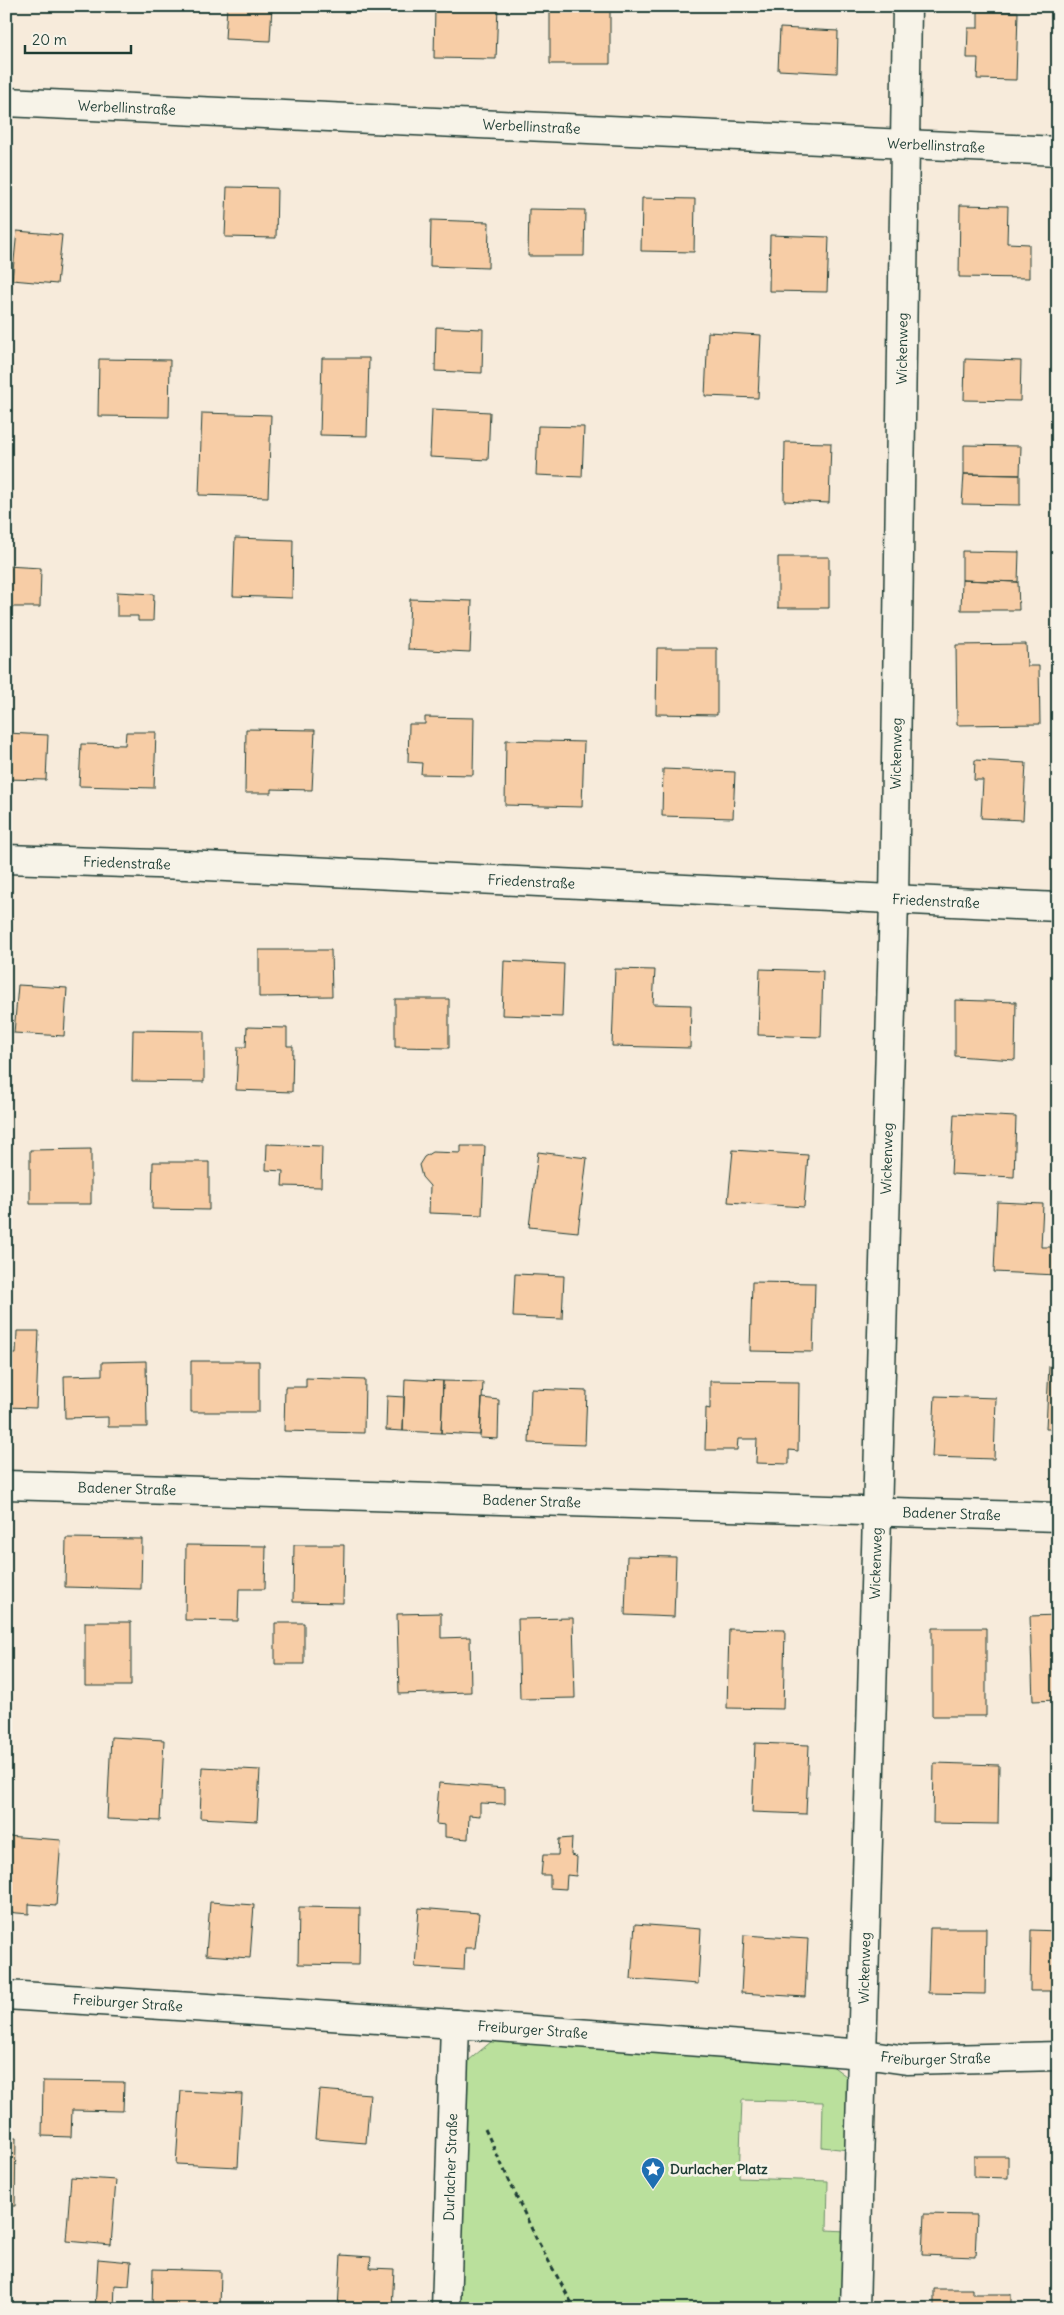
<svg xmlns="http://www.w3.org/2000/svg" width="1064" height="2315" viewBox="0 0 1064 2315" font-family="Delius,sans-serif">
	<rect width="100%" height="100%" fill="#f7ebdb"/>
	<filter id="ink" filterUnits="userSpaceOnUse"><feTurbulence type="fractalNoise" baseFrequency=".02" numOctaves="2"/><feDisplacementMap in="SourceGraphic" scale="10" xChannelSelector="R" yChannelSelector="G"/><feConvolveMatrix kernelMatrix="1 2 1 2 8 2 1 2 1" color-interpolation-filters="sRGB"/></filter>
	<g filter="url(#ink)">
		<!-- green -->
		<path fill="#bae09c" stroke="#6c8e68" d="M492 2041 827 2062 850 2079 848 2150 822 2147 823 2102 742 2100 739 2178 828 2181 827 2230 846 2231 843 2309H455L462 2066Z"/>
		<!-- building -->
		<path fill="#f7cda6" stroke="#1f3d34" d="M227 6H272L270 41 225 39Z
			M435 6H498L496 59 434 58Z
			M550 7H610V64H550Z
			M978 11 1018 12 1016 80 977 79 978 58H967L968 28H978Z
			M780 28 838 31 837 73 778 70Z
			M227 187 277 188 276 238 225 237Z
			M642 198 695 199 694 252 641 251Z
			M960 205 1008 206 1007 243 1029 244V278L959 277Z
			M529 209 585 210 584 256H528Z
			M431 220 489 222 488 268 430 266Z
			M17 231 62 235 57 284 12 280Z
			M770 235 829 237 827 292 769 291Z
			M436 327 483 329 482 373 435 371Z
			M708 332 761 335 758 398 705 396Z
			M322 358H369L367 436 320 435Z
			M99 359 170 360 169 417 98 416Z
			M965 359 1021 361 1020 401 964 400Z
			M432 409 490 412 488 460 430 457Z
			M202 413 271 415 268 497 199 495Z
			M538 426 584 427 582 477 536 475Z
			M785 442 831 443 829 503 784 501Z
			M964 445 1021 446 1020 475 964 474Z
			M964 474 1020 475V505L962 504Z
			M235 538 293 540 292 598 233 596Z
			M962 551 1019 552 1018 582 962 580Z
			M778 557H829V608H778Z
			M6 566 41 568 40 607H6Z
			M962 580 1018 582 1019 610H961Z
			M117 592 154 594 153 621H138V616H117Z
			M410 599 472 601 470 652 408 649Z
			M1026 644 1027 666H1039L1040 724 957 725 956 645Z
			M657 648H717V715L656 714Z
			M425 717 474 718 473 775 421 774 422 763 408 762 409 724H425Z
			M246 729 315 730 312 790 271 789V793H245Z
			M126 732H156L154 788 79 786 81 744 125 745Z
			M6 733 48 735 46 780 6 779Z
			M506 740 584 742 582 807 505 805Z
			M975 760 1026 763 1023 820 981 818 983 780H974Z
			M663 769 735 772 733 818 662 816Z
			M259 950H331L332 996 259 997Z
			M504 961 564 964 562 1017 502 1015Z
			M615 969 655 970 653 1004 691 1005 690 1048 612 1046Z
			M760 969 823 971 821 1037 758 1035Z
			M18 985 67 988 64 1036 14 1033Z
			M395 999H449V1048L395 1047Z
			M955 1000 1016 1002 1015 1060 955 1056Z
			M247 1027 287 1028V1046H293L292 1092 236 1090 238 1047H246Z
			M133 1030 204 1031V1082L132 1081Z
			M954 1114 1016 1117 1014 1177 951 1174Z
			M267 1144 322 1146 321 1187 282 1186 283 1171 266 1170Z
			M461 1146H485L482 1215 429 1213 430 1186 422 1177 419 1165 424 1157 432 1152 461 1153Z
			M91 1149V1204H30V1150Z
			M733 1150 808 1155 804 1207 728 1202Z
			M538 1152 587 1158 578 1232 529 1227Z
			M153 1162H209V1210L152 1209Z
			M997 1202 1043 1204 1041 1247H1058L1057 1275 994 1272Z
			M515 1274 564 1276 562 1319 513 1317Z
			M752 1282 815 1283 813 1352 750 1351Z
			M17 1331H39L36 1408 6 1407V1354H16Z
			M146 1361 147 1427H108V1417L65 1418 64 1376 102 1375V1362Z
			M191 1361H259V1412H191Z
			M1049 1366H1058V1429H1046Z
			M306 1378 365 1380 364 1433 284 1431 285 1387H306Z
			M405 1379 443 1381 441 1433 403 1431Z
			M443 1381 483 1382 480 1435 441 1433Z
			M710 1381 799 1382 798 1451 789 1450V1464L756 1463 757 1439H738L737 1450H705L706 1408 710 1409Z
			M531 1389 587 1391 585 1445 529 1443Z
			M387 1396 404 1397 403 1431 386 1430Z
			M935 1396 996 1398 994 1459 932 1457Z
			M482 1398 499 1400 498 1439 480 1438Z
			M66 1538 142 1539 141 1589 65 1587Z
			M186 1545 266 1546 265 1589H239L238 1621 185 1620Z
			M294 1545H344L343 1603 293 1602Z
			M627 1556 676 1557 674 1617 625 1615Z
			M441 1613V1638L470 1637 471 1692 399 1694 397 1614Z
			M1058 1615V1700L1033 1701 1030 1616Z
			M573 1618 575 1698 520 1699 518 1619Z
			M85 1622H131V1686H85Z
			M275 1623H304V1664H275Z
			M932 1628H986V1716H932Z
			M729 1629 785 1630 783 1709 727 1708Z
			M111 1737 164 1740 160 1821 107 1819Z
			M755 1743 809 1745 806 1814 752 1812Z
			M934 1763 999 1765 998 1824 933 1823Z
			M202 1767 260 1770 257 1821 200 1818Z
			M439 1783 505 1788V1804L480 1803V1816L469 1815 468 1839 445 1837V1825L436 1824Z
			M6 1836 61 1840 56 1906 29 1904V1914L6 1912Z
			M572 1838 571 1855 577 1857 576 1876 567 1875 566 1889 550 1888V1875H541L543 1855H558L559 1839Z
			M210 1902 254 1905 250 1958 206 1955Z
			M299 1907 360 1908 359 1965 298 1964Z
			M419 1908 479 1913 475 1948H465L464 1970 415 1967Z
			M635 1924 701 1929 698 1984 631 1979Z
			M930 1928H986L985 1994 928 1993Z
			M1031 1930 1058 1931V1991H1030Z
			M744 1935 808 1939 805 1997 741 1993Z
			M43 2081 124 2082 123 2111 72 2110 71 2137 42 2136Z
			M319 2090 370 2094 366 2143 315 2139Z
			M181 2091 242 2094 238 2167 176 2164Z
			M6 2138H16L15 2206H6Z
			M974 2156H1008V2178L974 2177Z
			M71 2177 116 2180 111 2245 66 2241Z
			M924 2214 977 2215 975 2257 922 2255Z
			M341 2255 371 2257 370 2268 394 2269 392 2309H338Z
			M98 2259 131 2262 129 2286 115 2285 114 2309H95Z
			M153 2269 221 2271 220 2309H152Z
			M934 2289H972V2294H1011V2309H934Z"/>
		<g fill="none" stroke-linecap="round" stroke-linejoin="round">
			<!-- minor casing -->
			<g stroke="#1f3d34" stroke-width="31">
				<g id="minor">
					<path id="s1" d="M6 102 1058 151"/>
					<path id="s2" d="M6 859 186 865 1058 907"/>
					<path id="s3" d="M6 1485 1058 1517"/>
					<path id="s4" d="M6 1995 455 2024 864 2054 907 2060 1058 2056"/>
					<path id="s5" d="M446 2309 455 2024"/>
					<path id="s6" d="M855 2309 894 901 907 6"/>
				</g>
			</g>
			<!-- path -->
			<path stroke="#1f3d34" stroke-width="3" stroke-dasharray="5 4" stroke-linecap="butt" d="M485 2129 536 2238 575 2309"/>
			<!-- minor -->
			<use href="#minor" stroke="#f7f3e8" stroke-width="28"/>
		</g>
	</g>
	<!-- icons -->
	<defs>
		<g id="sight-pin" transform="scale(1.25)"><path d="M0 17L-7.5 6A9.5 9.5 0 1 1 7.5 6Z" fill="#1f6fb2" stroke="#f7f3e8"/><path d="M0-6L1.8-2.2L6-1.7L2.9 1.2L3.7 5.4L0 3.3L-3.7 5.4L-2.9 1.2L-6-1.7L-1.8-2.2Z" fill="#fff"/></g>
	</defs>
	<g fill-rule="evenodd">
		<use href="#sight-pin" x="653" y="2169"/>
	</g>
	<g text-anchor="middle" stroke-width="5" stroke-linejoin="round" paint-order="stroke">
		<!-- street labels -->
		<g font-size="14" fill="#1f3d34" stroke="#f7f3e8">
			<text dy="5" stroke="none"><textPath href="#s1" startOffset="121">Werbellinstraße</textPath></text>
			<text dy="5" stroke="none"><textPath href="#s1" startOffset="526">Werbellinstraße</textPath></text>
			<text dy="5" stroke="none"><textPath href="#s1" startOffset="931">Werbellinstraße</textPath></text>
			<text dy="5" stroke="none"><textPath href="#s6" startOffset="1961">Wickenweg</textPath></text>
			<text dy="5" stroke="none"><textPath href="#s6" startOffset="1556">Wickenweg</textPath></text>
			<text dy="5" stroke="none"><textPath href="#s2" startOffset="121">Friedenstraße</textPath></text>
			<text dy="5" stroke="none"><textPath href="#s2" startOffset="526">Friedenstraße</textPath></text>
			<text dy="5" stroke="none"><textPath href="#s2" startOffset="931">Friedenstraße</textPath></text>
			<text dy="5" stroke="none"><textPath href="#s6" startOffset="1151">Wickenweg</textPath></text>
			<text dy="5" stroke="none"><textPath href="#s3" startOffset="121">Badener Straße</textPath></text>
			<text dy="5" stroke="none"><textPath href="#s3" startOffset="526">Badener Straße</textPath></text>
			<text dy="5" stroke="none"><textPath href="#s3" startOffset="946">Badener Straße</textPath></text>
			<text dy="5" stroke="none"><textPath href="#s6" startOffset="746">Wickenweg</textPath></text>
			<text dy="5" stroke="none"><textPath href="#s6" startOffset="341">Wickenweg</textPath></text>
			<text dy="5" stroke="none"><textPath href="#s4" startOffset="122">Freiburger Straße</textPath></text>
			<text dy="5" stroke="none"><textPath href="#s4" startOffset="528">Freiburger Straße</textPath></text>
			<text dy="5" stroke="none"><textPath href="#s4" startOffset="932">Freiburger Straße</textPath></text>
			<text dy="5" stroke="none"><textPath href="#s5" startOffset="142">Durlacher Straße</textPath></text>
		</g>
		<!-- poi labels -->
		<g font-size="14" font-weight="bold" fill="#1f3d34" stroke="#f7f3e8" text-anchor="start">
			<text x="670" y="2174">Durlacher Platz</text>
		</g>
	</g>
	<!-- margin -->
	<rect width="1064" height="2315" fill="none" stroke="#f7f3e8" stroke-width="25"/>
	<rect x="12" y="12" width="1039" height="2290" fill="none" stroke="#1f3d34" stroke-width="2" filter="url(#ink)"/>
	<!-- scale -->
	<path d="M25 45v8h106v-8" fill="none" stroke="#1f3d34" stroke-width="2.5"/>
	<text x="32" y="45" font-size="15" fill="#1f3d34" stroke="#f7f3e8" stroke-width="4" paint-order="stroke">20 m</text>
</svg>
